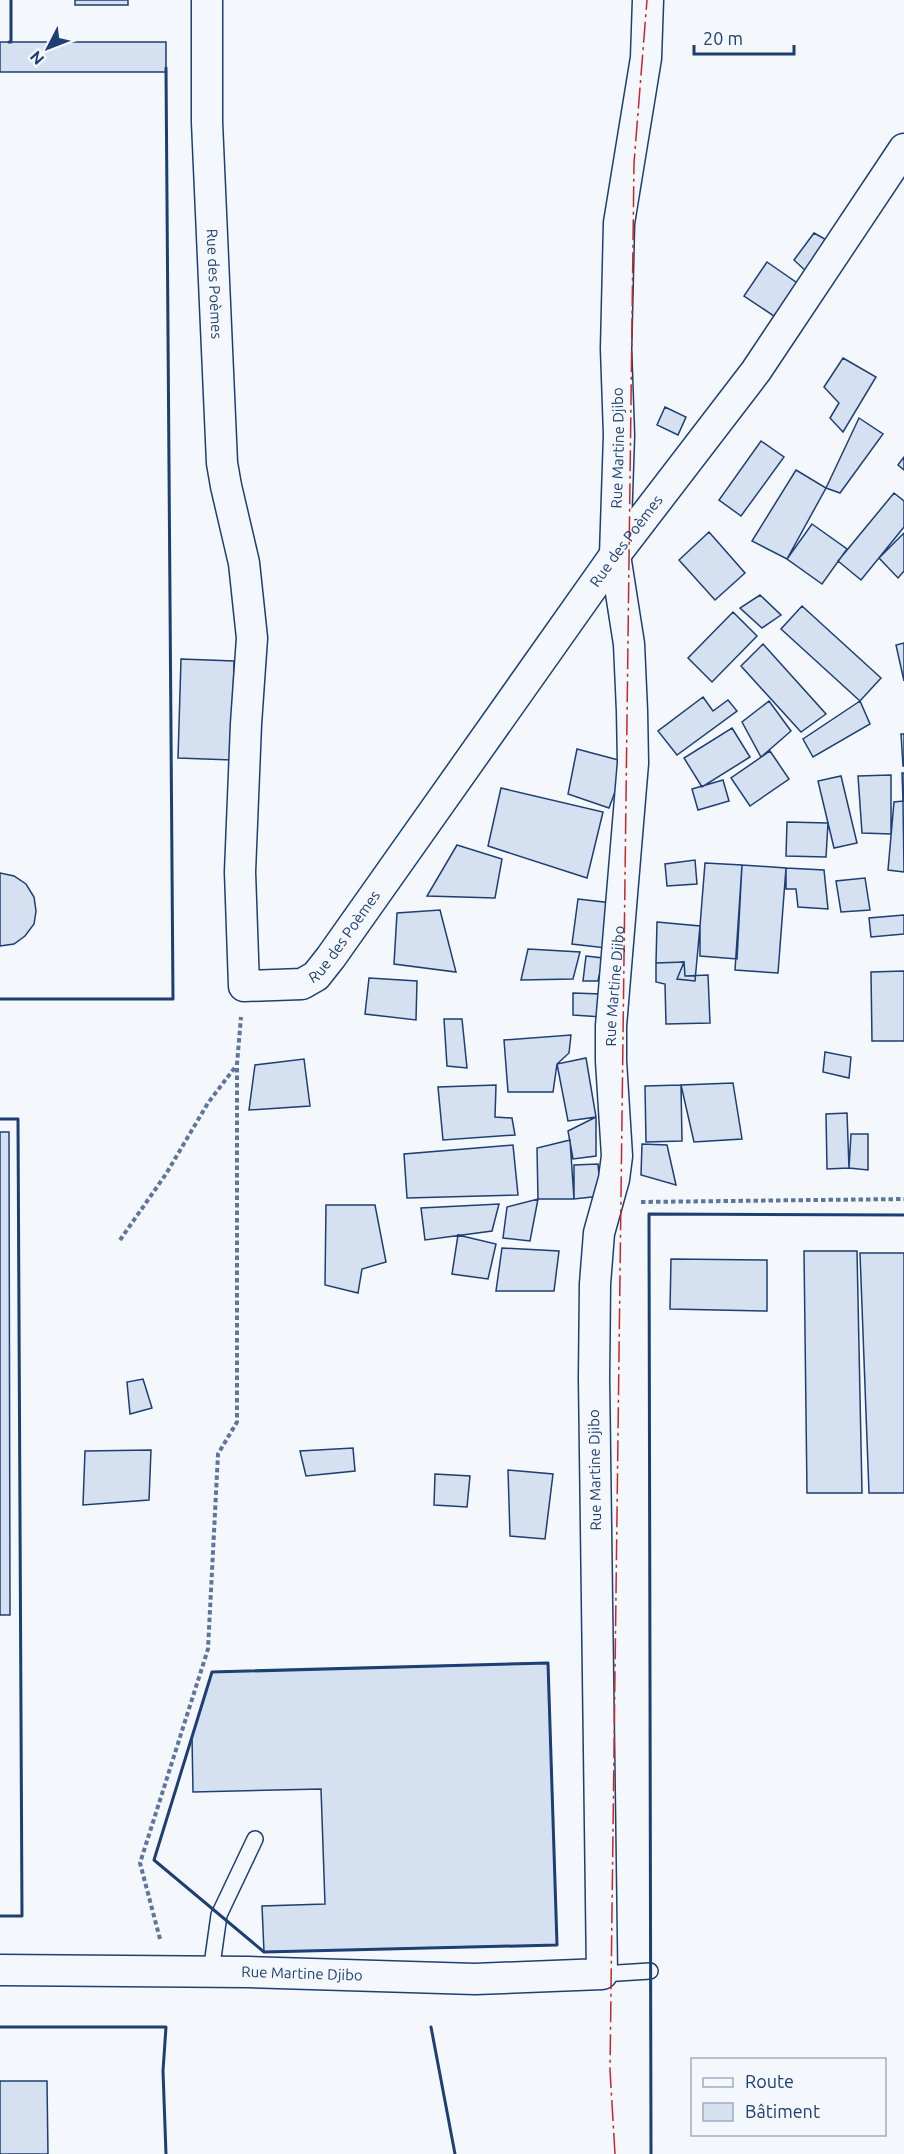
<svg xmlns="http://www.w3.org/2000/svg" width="904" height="2154" viewBox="0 0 904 2154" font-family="Ubuntu,sans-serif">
	<rect width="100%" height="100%" fill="#f4f7fb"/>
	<!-- building -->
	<path fill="#d5e0f0" stroke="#1d3f73" stroke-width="1.5" d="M75 0H128V5H75Z
		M0 42H166V72H0Z
		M814 233 832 243 809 274 794 260Z
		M767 262 803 287 780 320 744 296Z
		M843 358 876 377 843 432 830 418 839 403 824 387Z
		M665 407 686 417 678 435 657 425Z
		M859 418 883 434 840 493 826 488Z
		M761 441 784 457 741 516 719 500Z
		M904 457V470L898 465Z
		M796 470 826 488 787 559 752 541Z
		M894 493 904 501V527L861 580 838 561Z
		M812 524 847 549 822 584 787 559Z
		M709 532 745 573 715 600 679 560Z
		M904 533V571L898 578 879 558Z
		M760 595 781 615 762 628 740 608Z
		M802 606 881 678 860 701 781 629Z
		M733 612 757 636 712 682 688 658Z
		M904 643V681L896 645Z
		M763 644 826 714 801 732 741 666Z
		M181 659 234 661 232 760 178 758Z
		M703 697 713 711 728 700 737 711 677 755 658 731Z
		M769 701 791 731 761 757 742 722Z
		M860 701 870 724 813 757 803 739Z
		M732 728 750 757 702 787 684 758Z
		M901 734H904V766H903Z
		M577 749 626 762 609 808 568 794Z
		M770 751 789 779 750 806 731 778Z
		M902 773H904V801H903Z
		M891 775V834L862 833 858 776Z
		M841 776 857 843 834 848 818 781Z
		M723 780 729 801 698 810 692 789Z
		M501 788 603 812 587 878 488 846Z
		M903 801 904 872 888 870 894 802Z
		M787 822 828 823 826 857 786 856Z
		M457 845 502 859 495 898 427 896Z
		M695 860 697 884 667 886 665 864Z
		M705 863 742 865 737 959 700 956V926Z
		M742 865 786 868 778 973 735 970Z
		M786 868 824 870 828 909 798 907 796 889H786Z
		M0 873 14 876 26 884 34 897 36 911 34 924 25 936 14 944 0 946Z
		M865 878 870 910 841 912 836 881Z
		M578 899 612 903 606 948 572 944Z
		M440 910 456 972 394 964 397 913Z
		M904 915V934L871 937 869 918Z
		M657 922 700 926 695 981 677 979 684 962 656 963Z
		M528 949 580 952 573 979 521 980Z
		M586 956 603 958 598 981H583Z
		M684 962 685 976 708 975 710 1023 666 1024 665 984 656 982V963Z
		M904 971V1041H872L871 972Z
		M369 978 417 981 416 1020 365 1014Z
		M573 993 601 994 602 1017 573 1015Z
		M444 1019H462L467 1068 447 1066Z
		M571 1035 569 1053 557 1064 553 1092H508L504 1040Z
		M825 1052 851 1057 849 1078 823 1072Z
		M586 1058 596 1117 568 1121 557 1064Z
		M304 1059 310 1106 249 1110 255 1065Z
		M733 1083 742 1139 694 1142 681 1085Z
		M496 1085 495 1117 512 1118 515 1135 443 1140 438 1087Z
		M681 1085 682 1141 646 1142 645 1086Z
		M847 1113 849 1168 827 1169 826 1114Z
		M596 1117V1156L573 1159 568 1131Z
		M0 1132H9L10 1615H0Z
		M851 1134H868V1170L849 1168Z
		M570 1140 574 1199H538L537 1148Z
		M642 1144 667 1145 676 1185 641 1175Z
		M513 1145 518 1195 407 1198 404 1154Z
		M598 1164 601 1196 574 1199V1165Z
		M538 1199 530 1241 503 1238 507 1207Z
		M499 1204 492 1231 425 1240 421 1208Z
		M326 1205H375L386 1262 362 1269 358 1293 325 1285Z
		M458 1235 496 1244 488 1279 452 1274Z
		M502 1248 559 1251 554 1291H496Z
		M804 1251H857L862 1493H807Z
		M860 1253H904V1493H869Z
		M671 1259 767 1260V1311L670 1309Z
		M143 1379 152 1408 130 1414 127 1382Z
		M353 1448 355 1471 306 1476 300 1451Z
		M151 1450 149 1500 83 1505 85 1451Z
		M508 1470 553 1474 545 1539 510 1536Z
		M435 1474 470 1476 467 1507 434 1505Z
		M548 1663 557 1945 264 1952 262 1906 325 1904 321 1789 193 1792 192 1737 212 1672Z
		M0 2081H47L48 2154H0Z"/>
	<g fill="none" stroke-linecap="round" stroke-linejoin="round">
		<!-- lane casing -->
		<g stroke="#1d3f73" stroke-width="18">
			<path id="lane" d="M211 1972 219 1915 255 1839
				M602 1974 650 1971"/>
		</g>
		<!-- street casing -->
		<g stroke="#1d3f73" stroke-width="33">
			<g id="street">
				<path id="s1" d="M207 0V122L222 463 226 486 244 563 252 638 246 724 240 872 244 986 302 984 316 976 331 957 615 555 756 371 904 149"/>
				<path id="s2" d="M0 1970 248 1972 475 1979 602 1974 594 1378 595 1284 599 1233 614 1179 617 1156 611 1061V1026L633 763 632 711 629 644 615 555 619 435 616 349 619 223 646 58 648 0"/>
			</g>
		</g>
		<!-- path -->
		<path stroke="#5e769c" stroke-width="4" stroke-dasharray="4.5 3" stroke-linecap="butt" d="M641 1202 904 1199
			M120 1240 166 1174 208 1103 236 1066
			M160 1939 140 1863 208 1649 218 1454 237 1422V1064L241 1017"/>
		<!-- lane -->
		<use href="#lane" stroke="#f4f7fb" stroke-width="15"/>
		<!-- street -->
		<use href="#street" stroke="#f4f7fb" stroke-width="30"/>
		<!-- wall -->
		<path stroke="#1d3f73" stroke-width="3" d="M9 42H11V0
			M0 999H173L166 68
			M0 1119H18L22 1916H0
			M548 1663 557 1945 264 1952 154 1860 212 1672Z
			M0 2027H166L163 2071 166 2154
			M431 2027 455 2154
			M651 2154 649 1214 904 1215"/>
		<!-- power -->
		<path stroke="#c62828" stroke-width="1.5" stroke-dasharray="21 4.5 3 4.5" stroke-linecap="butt" d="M615 2154 610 2070 634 163 647 0"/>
	</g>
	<g text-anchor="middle" stroke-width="4.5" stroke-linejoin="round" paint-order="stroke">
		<!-- street labels -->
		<g font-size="15" fill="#1d3f73" stroke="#f4f7fb">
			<text dy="5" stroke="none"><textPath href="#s1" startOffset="284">Rue des Poèmes</textPath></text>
			<text dy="5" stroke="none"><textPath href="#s2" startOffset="2133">Rue Martine Djibo</textPath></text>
			<text dy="5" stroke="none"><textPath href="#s1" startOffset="1598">Rue des Poèmes</textPath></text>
			<text dy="5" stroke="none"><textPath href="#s1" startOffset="1112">Rue des Poèmes</textPath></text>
			<text dy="5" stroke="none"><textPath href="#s2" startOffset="1593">Rue Martine Djibo</textPath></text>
			<text transform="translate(595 1470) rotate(-91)" y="5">Rue Martine Djibo</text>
			<text dy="5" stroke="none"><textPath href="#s2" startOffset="302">Rue Martine Djibo</textPath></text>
		</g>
	</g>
	<!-- legend -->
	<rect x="691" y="2058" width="195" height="78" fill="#f4f7fb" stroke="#9eadc5" stroke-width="1.5"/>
	<rect x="703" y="2078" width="30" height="9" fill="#f4f7fb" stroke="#9eadc5" stroke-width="1.5"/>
	<text x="745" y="2088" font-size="18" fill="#1d3f73">Route</text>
	<rect x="703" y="2103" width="30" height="18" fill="#d5e0f0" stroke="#9eadc5" stroke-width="1.5"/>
	<text x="745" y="2118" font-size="18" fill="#1d3f73">Bâtiment</text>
	<!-- north arrow -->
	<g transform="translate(48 48) rotate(228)" stroke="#f4f7fb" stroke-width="4.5" paint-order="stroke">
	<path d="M0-4.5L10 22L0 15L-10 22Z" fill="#1d3f73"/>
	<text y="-9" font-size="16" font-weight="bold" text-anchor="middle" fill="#1d3f73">N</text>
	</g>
	<!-- scale -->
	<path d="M694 45v9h100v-9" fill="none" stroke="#1d3f73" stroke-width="3"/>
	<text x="703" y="45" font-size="18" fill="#1d3f73" stroke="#f4f7fb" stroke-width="4.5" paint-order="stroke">20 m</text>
</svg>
